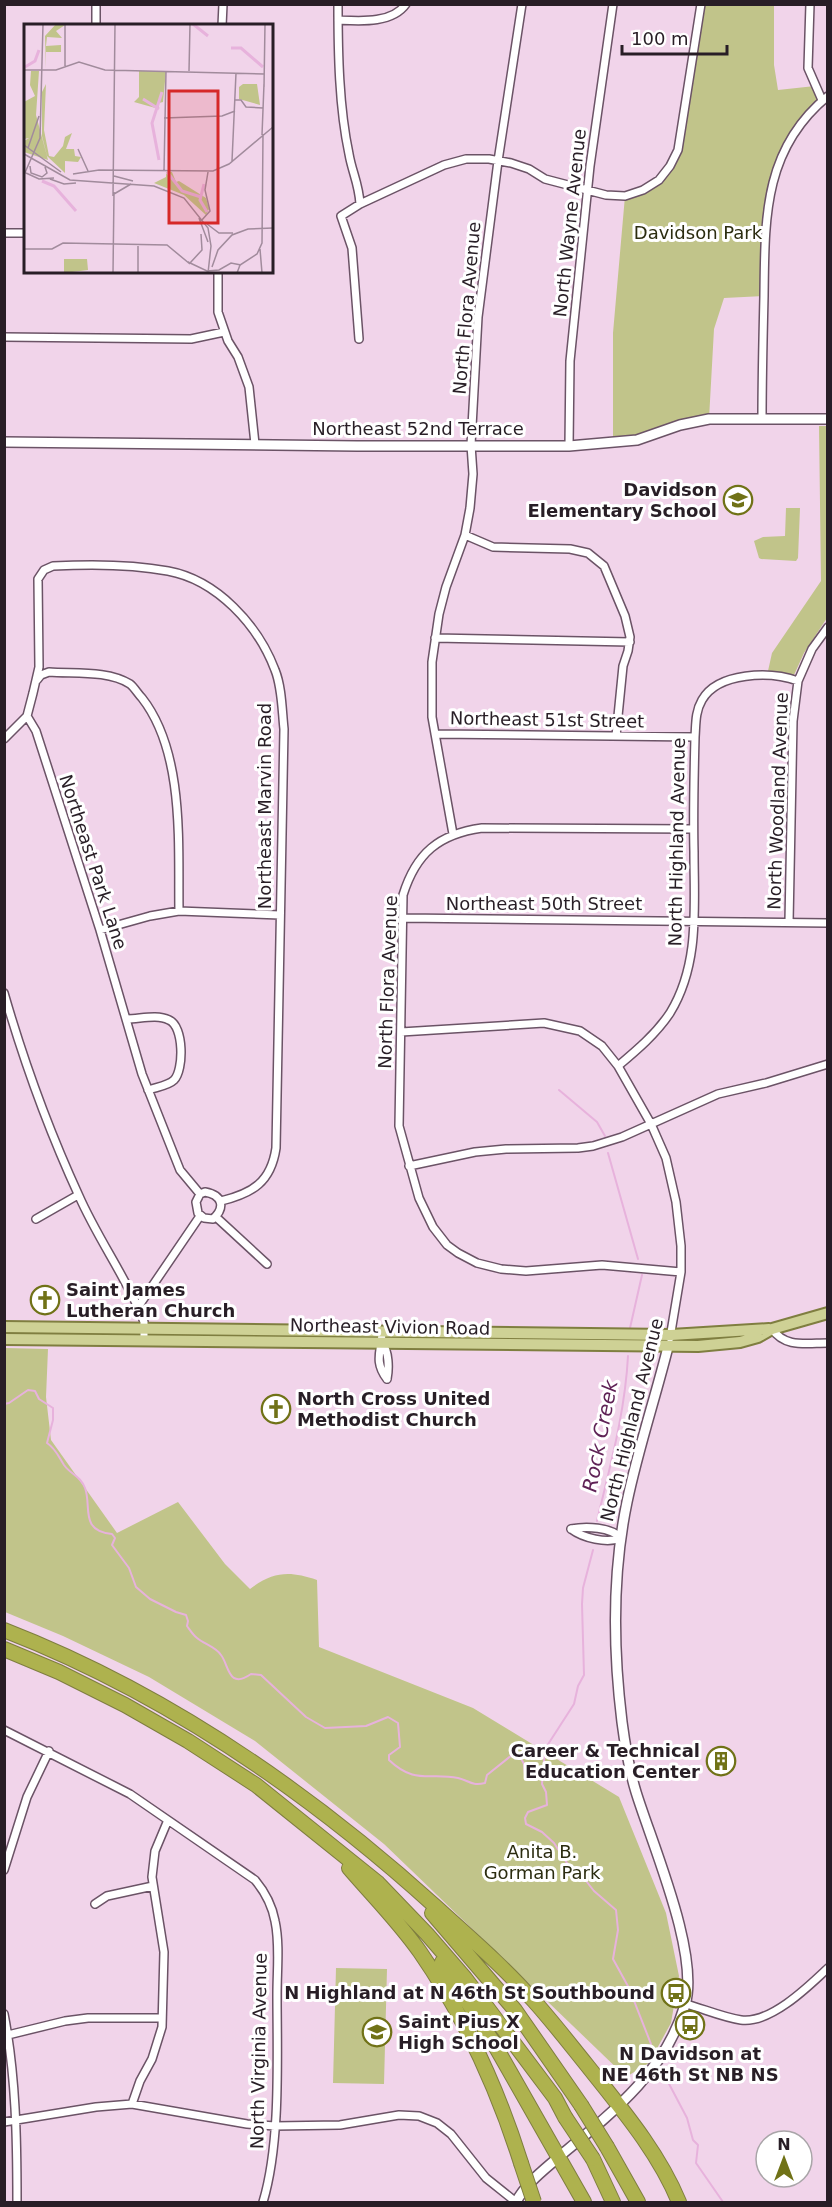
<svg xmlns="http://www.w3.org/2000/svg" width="832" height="2207" viewBox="0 0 832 2207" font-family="'DejaVu Sans',sans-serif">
	<rect width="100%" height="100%" fill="#f1d4ea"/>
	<!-- green -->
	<path fill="#c1c48a" d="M701 5H774V65L778 90 815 86 822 100 785 148 767 206 764 296 724 298 714 329 709 419 613 442V333L625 196 643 190 670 166 681 131Z
		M819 426H828L827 618 804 653 794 675 768 671 772 653 821 581Z
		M786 508H800L798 558 796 561 761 559 759 558 754 541 763 537 785 536Z
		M5 1348 48 1349 46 1397 51 1440 117 1533 178 1502 225 1564 250 1589C274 1571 290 1571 317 1580L319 1647 473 1708 619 1797 666 1913 679 1976 671 2023 649 2063 626 2077 384 1844 255 1741 149 1677 63 1636 5 1612Z
		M336 1968 387 1969 384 2084 333 2083Z"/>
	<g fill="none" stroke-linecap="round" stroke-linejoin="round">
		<!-- stream -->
		<path stroke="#e7b2dc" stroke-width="2" d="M559 1090 597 1122 605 1136
			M608 1153 638 1259
			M630 1328 642 1275
			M4 1404 9 1403 28 1390 35 1391 39 1399 53 1408V1420L47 1443C56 1449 58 1456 64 1465 71 1475 80 1475 85 1488 92 1506 79 1531 112 1534L115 1538 112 1545 129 1568 136 1587 150 1599 176 1612 186 1615 188 1621 187 1626C190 1630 193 1635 197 1638 204 1644 216 1647 221 1655 229 1665 228 1690 251 1674L261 1675 306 1717 325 1728 366 1726 388 1717 398 1723 400 1747 389 1755V1760C415 1785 430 1772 458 1778 470 1781 471 1786 485 1783L487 1775 512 1755H519L524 1764 525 1775 543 1771
			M597 1521C610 1466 625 1413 628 1356
			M593 1550 583 1588 582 1604 584 1675 578 1686 574 1704 545 1749 542 1784 546 1792 547 1805 528 1812 525 1818 526 1824 542 1832 554 1843 567 1863 583 1877 594 1891 616 1910 618 1930 613 1959 629 1988 651 2044
			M667 2080 687 2118 693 2140 698 2145 696 2163 723 2202"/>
		<!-- minor casing -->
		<g stroke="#6b5366" stroke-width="10">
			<path id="minor" d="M338 4C338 53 339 107 349 154 352 172 359 184 360 204
				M810 4 808 68 822 100
				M338 20C359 21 392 24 406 4
				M96 26V4
				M222 26 223 4
				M4 233H26
				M218 272V312L228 341 238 357 249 387 255 444
				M4 337 191 339 224 332
				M359 339 352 248 341 216 360 204 444 165 466 159H489L511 163 529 169 545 179 606 195 625 196 643 190 659 180 670 166 678 150 701 4
				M762 419C762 378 763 337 764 296 765 219 763 149 828 96
				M569 446 570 361 590 166 613 4
				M465 535 493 547 570 549 588 553 604 566 625 616 630 637 628 651 623 666 616 736
				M435 638 630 642
				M37 680 41 675 49 672C74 674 108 670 130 684 134 687 138 694 142 698 185 753 178 845 179 911
				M27 716 36 731 100 930 142 1074 180 1170 200 1194
				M435 734 695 737
				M4 739 27 716 33 693 39 667 38 579 44 570 53 566C90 564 131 564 168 571 217 580 258 625 275 670 282 687 282 711 284 729L276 1148C271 1182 253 1193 221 1201
				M453 834 432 717V662L439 614 446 587 465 535 470 508 473 474 471 445 478 317 498 161 522 4
				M404 918 828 923
				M789 922 793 721 798 681 812 649 828 627
				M100 930 150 916 179 911 280 915
				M4 993C24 1062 49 1131 79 1196 97 1237 123 1273 141 1314L144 1322V1340
				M127 1019C140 1019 157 1014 169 1020 184 1026 184 1070 174 1080 168 1086 156 1087 148 1090
				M401 1032 544 1023 580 1031 602 1046 618 1066 651 1124 666 1158 676 1202 681 1246V1272L670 1338
				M618 1066C637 1050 656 1034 670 1013 700 964 694 907 694 852 693 814 694 775 695 737 696 724 695 712 702 700 718 672 770 671 798 681
				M409 1166 475 1152 506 1149 578 1148 593 1146 622 1137 718 1094 766 1083 828 1064
				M205 1192C222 1195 226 1207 213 1219L204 1218 198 1213 196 1202 200 1194Z
				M216 1217 267 1264
				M36 1219 78 1195
				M681 1272 602 1265 526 1271 501 1269 477 1263 458 1253 447 1245 433 1227 419 1198 399 1126 403 895C416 853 439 834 482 828L693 829
				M138 1307 200 1216
				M772 1329C785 1348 806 1343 828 1343
				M382 1331C382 1350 373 1361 387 1379
				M382 1343C389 1351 389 1369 387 1379
				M571 1529C583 1538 607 1544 621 1538
				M571 1529C586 1526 611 1527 621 1538
				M4 1730 130 1794 255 1880C265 1892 272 1905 275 1921 280 1944 277 1970 277 1994 277 2057 281 2142 263 2202
				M4 1870 27 1797 49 1751
				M95 1904 107 1896 153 1886
				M686 2004C704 2009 722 2017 741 2020 770 2024 808 1987 828 1968
				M4 2014C16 2076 17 2140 17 2202
				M4 2036 65 2021 88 2018H162
				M132 2104 140 2081 152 2059 162 2027 164 1952 152 1877 155 1851 168 1820
				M4 2122 96 2107 132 2104 247 2124 275 2126 340 2125 399 2115 419 2116 437 2123 451 2134 486 2178 516 2202"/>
		</g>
		<!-- tertiary casing -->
		<g stroke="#6b5366" stroke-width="12">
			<path id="tertiary" d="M4 442 357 446H569L637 440 680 425 709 419H828
				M516 2202C527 2182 544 2170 561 2155 612 2113 666 2071 685 2005 700 1954 652 1844 636 1792 629 1769 625 1745 622 1722 613 1649 612 1574 627 1502 638 1449 655 1399 668 1347"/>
		</g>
		<!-- primary casing -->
		<g stroke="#7f7e40" stroke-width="14">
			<path id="primary" d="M4 1327 671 1335 769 1329
				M4 1339 698 1346 740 1342 758 1337 772 1329 828 1313"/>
		</g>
		<!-- motorway casing -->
		<g stroke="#7f7e40" stroke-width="16">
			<path id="motorway" d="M4 1630C166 1693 308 1791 436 1907 469 1937 504 1967 534 2001 552 2021 569 2043 586 2064 620 2107 658 2151 679 2202
				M4 1649 59 1672 125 1705 188 1741 256 1785 378 1883 427 1934 465 1978 555 2098 565 2117
				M349 1868C373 1896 399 1922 420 1952 465 2017 497 2087 521 2163
				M432 1913 515 2010 581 2105
				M442 1962 493 2042 584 2202
				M607 2147 638 2202
				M593 2159 613 2202"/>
		</g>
		<!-- minor -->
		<use href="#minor" stroke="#fff" stroke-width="7"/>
		<!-- tertiary -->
		<use href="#tertiary" stroke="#fff" stroke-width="9"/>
		<!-- primary -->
		<use href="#primary" stroke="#ced195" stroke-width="10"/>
		<!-- motorway -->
		<use href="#motorway" stroke="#aeb24e" stroke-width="14"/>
		<!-- motorway-bridge casing -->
		<g stroke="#7f7e40" stroke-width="16" stroke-linecap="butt">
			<path id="motorway-bridge" d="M581 2105 607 2147
				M565 2117 593 2159
				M521 2163 534 2202"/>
		</g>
		<!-- motorway-bridge -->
		<use href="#motorway-bridge" stroke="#aeb24e" stroke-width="14"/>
	</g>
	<!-- icons -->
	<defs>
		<g id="school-ring" transform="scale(1.5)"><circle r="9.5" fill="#fff" stroke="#707217" stroke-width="1.5"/><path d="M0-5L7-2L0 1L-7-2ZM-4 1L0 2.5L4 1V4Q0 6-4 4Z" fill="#707217"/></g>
		<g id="church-ring" transform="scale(1.5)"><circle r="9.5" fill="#fff" stroke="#707217" stroke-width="1.5"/><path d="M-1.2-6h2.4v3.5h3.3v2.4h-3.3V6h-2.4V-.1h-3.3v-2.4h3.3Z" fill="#707217"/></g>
		<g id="building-ring" transform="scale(1.5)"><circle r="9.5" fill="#fff" stroke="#707217" stroke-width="1.5"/><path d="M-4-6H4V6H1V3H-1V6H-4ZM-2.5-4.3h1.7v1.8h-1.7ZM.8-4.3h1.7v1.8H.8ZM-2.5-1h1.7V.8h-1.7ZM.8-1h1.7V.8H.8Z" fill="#707217"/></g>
		<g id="bus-ring" transform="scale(1.5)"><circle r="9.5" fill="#fff" stroke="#707217" stroke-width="1.5"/><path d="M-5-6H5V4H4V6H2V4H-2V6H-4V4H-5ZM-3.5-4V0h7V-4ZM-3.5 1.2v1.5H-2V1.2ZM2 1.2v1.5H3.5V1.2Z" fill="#707217"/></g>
	</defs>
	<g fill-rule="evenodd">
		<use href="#school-ring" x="738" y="500"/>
		<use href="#church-ring" x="45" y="1300"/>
		<use href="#church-ring" x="276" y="1409"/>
		<use href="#building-ring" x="721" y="1761"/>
		<use href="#bus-ring" x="676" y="1993"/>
		<use href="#bus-ring" x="690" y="2025"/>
		<use href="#school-ring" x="377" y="2032"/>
	</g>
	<g text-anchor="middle" stroke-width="6" stroke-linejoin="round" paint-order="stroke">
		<!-- street labels -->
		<g font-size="18" fill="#281e26" stroke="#fff">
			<text transform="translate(570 223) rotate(-84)" y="6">North Wayne Avenue</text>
			<text transform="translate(467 308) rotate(-85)" y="6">North Flora Avenue</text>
			<text x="418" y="435">Northeast 52nd Terrace</text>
			<text transform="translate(547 720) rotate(1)" y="6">Northeast 51st Street</text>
			<text transform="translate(778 801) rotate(-88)" y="6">North Woodland Avenue</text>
			<text transform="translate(265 806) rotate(-90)" y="6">Northeast Marvin Road</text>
			<text transform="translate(677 842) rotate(-89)" y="6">North Highland Avenue</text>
			<text transform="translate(93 862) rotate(72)" y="6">Northeast Park Lane</text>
			<text x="544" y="910">Northeast 50th Street</text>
			<text transform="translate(388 982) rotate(-88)" y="6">North Flora Avenue</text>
			<text transform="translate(390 1327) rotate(1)" y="6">Northeast Vivion Road</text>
			<text transform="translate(632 1420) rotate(-76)" y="6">North Highland Avenue</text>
			<text transform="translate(259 2051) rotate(-89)" y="6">North Virginia Avenue</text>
		</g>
		<!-- park labels -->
		<g font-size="18" fill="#2b2c10" stroke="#fff">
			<text x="698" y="239">Davidson Park</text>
			<text x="542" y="1858">Anita B.<tspan x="542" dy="21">Gorman Park</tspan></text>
		</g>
		<!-- poi labels -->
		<g font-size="18" font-weight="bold" fill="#281e26" stroke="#fff" text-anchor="end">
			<text x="717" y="496">Davidson<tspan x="717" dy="21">Elementary School</tspan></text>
			<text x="66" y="1296" text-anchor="start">Saint James<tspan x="66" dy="21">Lutheran Church</tspan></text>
			<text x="297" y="1405" text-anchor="start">North Cross United<tspan x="297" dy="21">Methodist Church</tspan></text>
			<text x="700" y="1757">Career &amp; Technical<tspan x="700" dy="21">Education Center</tspan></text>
			<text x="655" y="1999">N Highland at N 46th St Southbound</text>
			<text x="398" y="2028" text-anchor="start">Saint Pius X<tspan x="398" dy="21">High School</tspan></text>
			<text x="690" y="2060" text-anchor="middle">N Davidson at<tspan x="690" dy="21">NE 46th St NB NS</tspan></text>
		</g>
		<!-- water labels -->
		<g font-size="20" font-style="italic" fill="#5f2256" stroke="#fff">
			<text transform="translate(600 1436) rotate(-79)" y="7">Rock Creek</text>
		</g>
	</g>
	<!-- overview -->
	<g transform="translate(24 24)">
		<rect width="249" height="249" fill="#f1d4ea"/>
		<path d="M32 0 41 1 32 7 38 14 23 13 22 22 37 21V28H21L22 45 21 12ZM7 47H15L12 91 24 136 0 128V117L5 114 0 115V78L11 72 6 61ZM115 47H142L139 78 135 79V85L110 78 115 73ZM22 60 20 106 25 132 30 133 39 122 41 113 48 109 42 125H50L51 132 57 133 54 138 41 137V149L23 132 18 112V68ZM219 60H233L236 81 215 75V63ZM142 148H148L152 158 155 157 182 174 185 185 182 191 160 171 130 159 142 153ZM40 235H63L64 246 40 249Z" fill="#c1c48a"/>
		<path fill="none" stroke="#e7b2dc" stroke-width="3" d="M169 0 184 12M207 24H217L239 43M1 43 11 37 15 26M119 75 135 85M135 136 128 99 138 68M143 148 158 167 177 173M18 157 30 162 52 187M180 160 176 176 183 188"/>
		<path fill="none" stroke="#a18b9c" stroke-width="1.5" d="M41 42V0M0 46H32L55 38 81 46 240 50M165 47 166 0M240 63 241 0M211 76H217L222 83 239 84M140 94 198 92 211 87M238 111 240 60M0 121 37 148M4 124 15 92M54 125 64 147M0 130 46 156 130 162 160 174 184 204 187 222 184 249M208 137 212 49M6 142 7 149 18 153 23 149 21 143M140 147 142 47M2 149 15 155 30 154M49 150 75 146 189 147 205 140 249 103M0 151 16 114 19 0M90 152 109 157M26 155 40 160 52 159M90 170 107 160M89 172 91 0M175 194 184 218M177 197 186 187 181 166 184 148M183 200 195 209H209M0 225H28L39 219 143 221 166 240M236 225 238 249M164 238 183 247 195 246 207 239 217 241M166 239 178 226 177 210M188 243 194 226 208 211 224 205 249 204M89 249 90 168M114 249V222M213 249 216 241 233 230 238 219 239 110"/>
		<path fill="#d62828" fill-opacity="0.15" stroke="#d62828" stroke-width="3" d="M145 67H194V199H145Z"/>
		<rect width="249" height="249" fill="none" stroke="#281e26" stroke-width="3"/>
	</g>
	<!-- border -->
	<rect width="832" height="2207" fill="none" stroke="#281e26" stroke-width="12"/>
	<!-- north arrow -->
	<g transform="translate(784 2159)"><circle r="28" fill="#ffffff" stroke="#a9a5a8" stroke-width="1.5"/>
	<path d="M0-4.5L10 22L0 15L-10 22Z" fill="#707217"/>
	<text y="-9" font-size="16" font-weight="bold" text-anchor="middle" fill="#281e26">N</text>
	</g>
	<!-- scale -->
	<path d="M622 45v9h105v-9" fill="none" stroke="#281e26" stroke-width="3"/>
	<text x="631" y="45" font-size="18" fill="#281e26" stroke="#ffffff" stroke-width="4.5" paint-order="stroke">100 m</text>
</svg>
